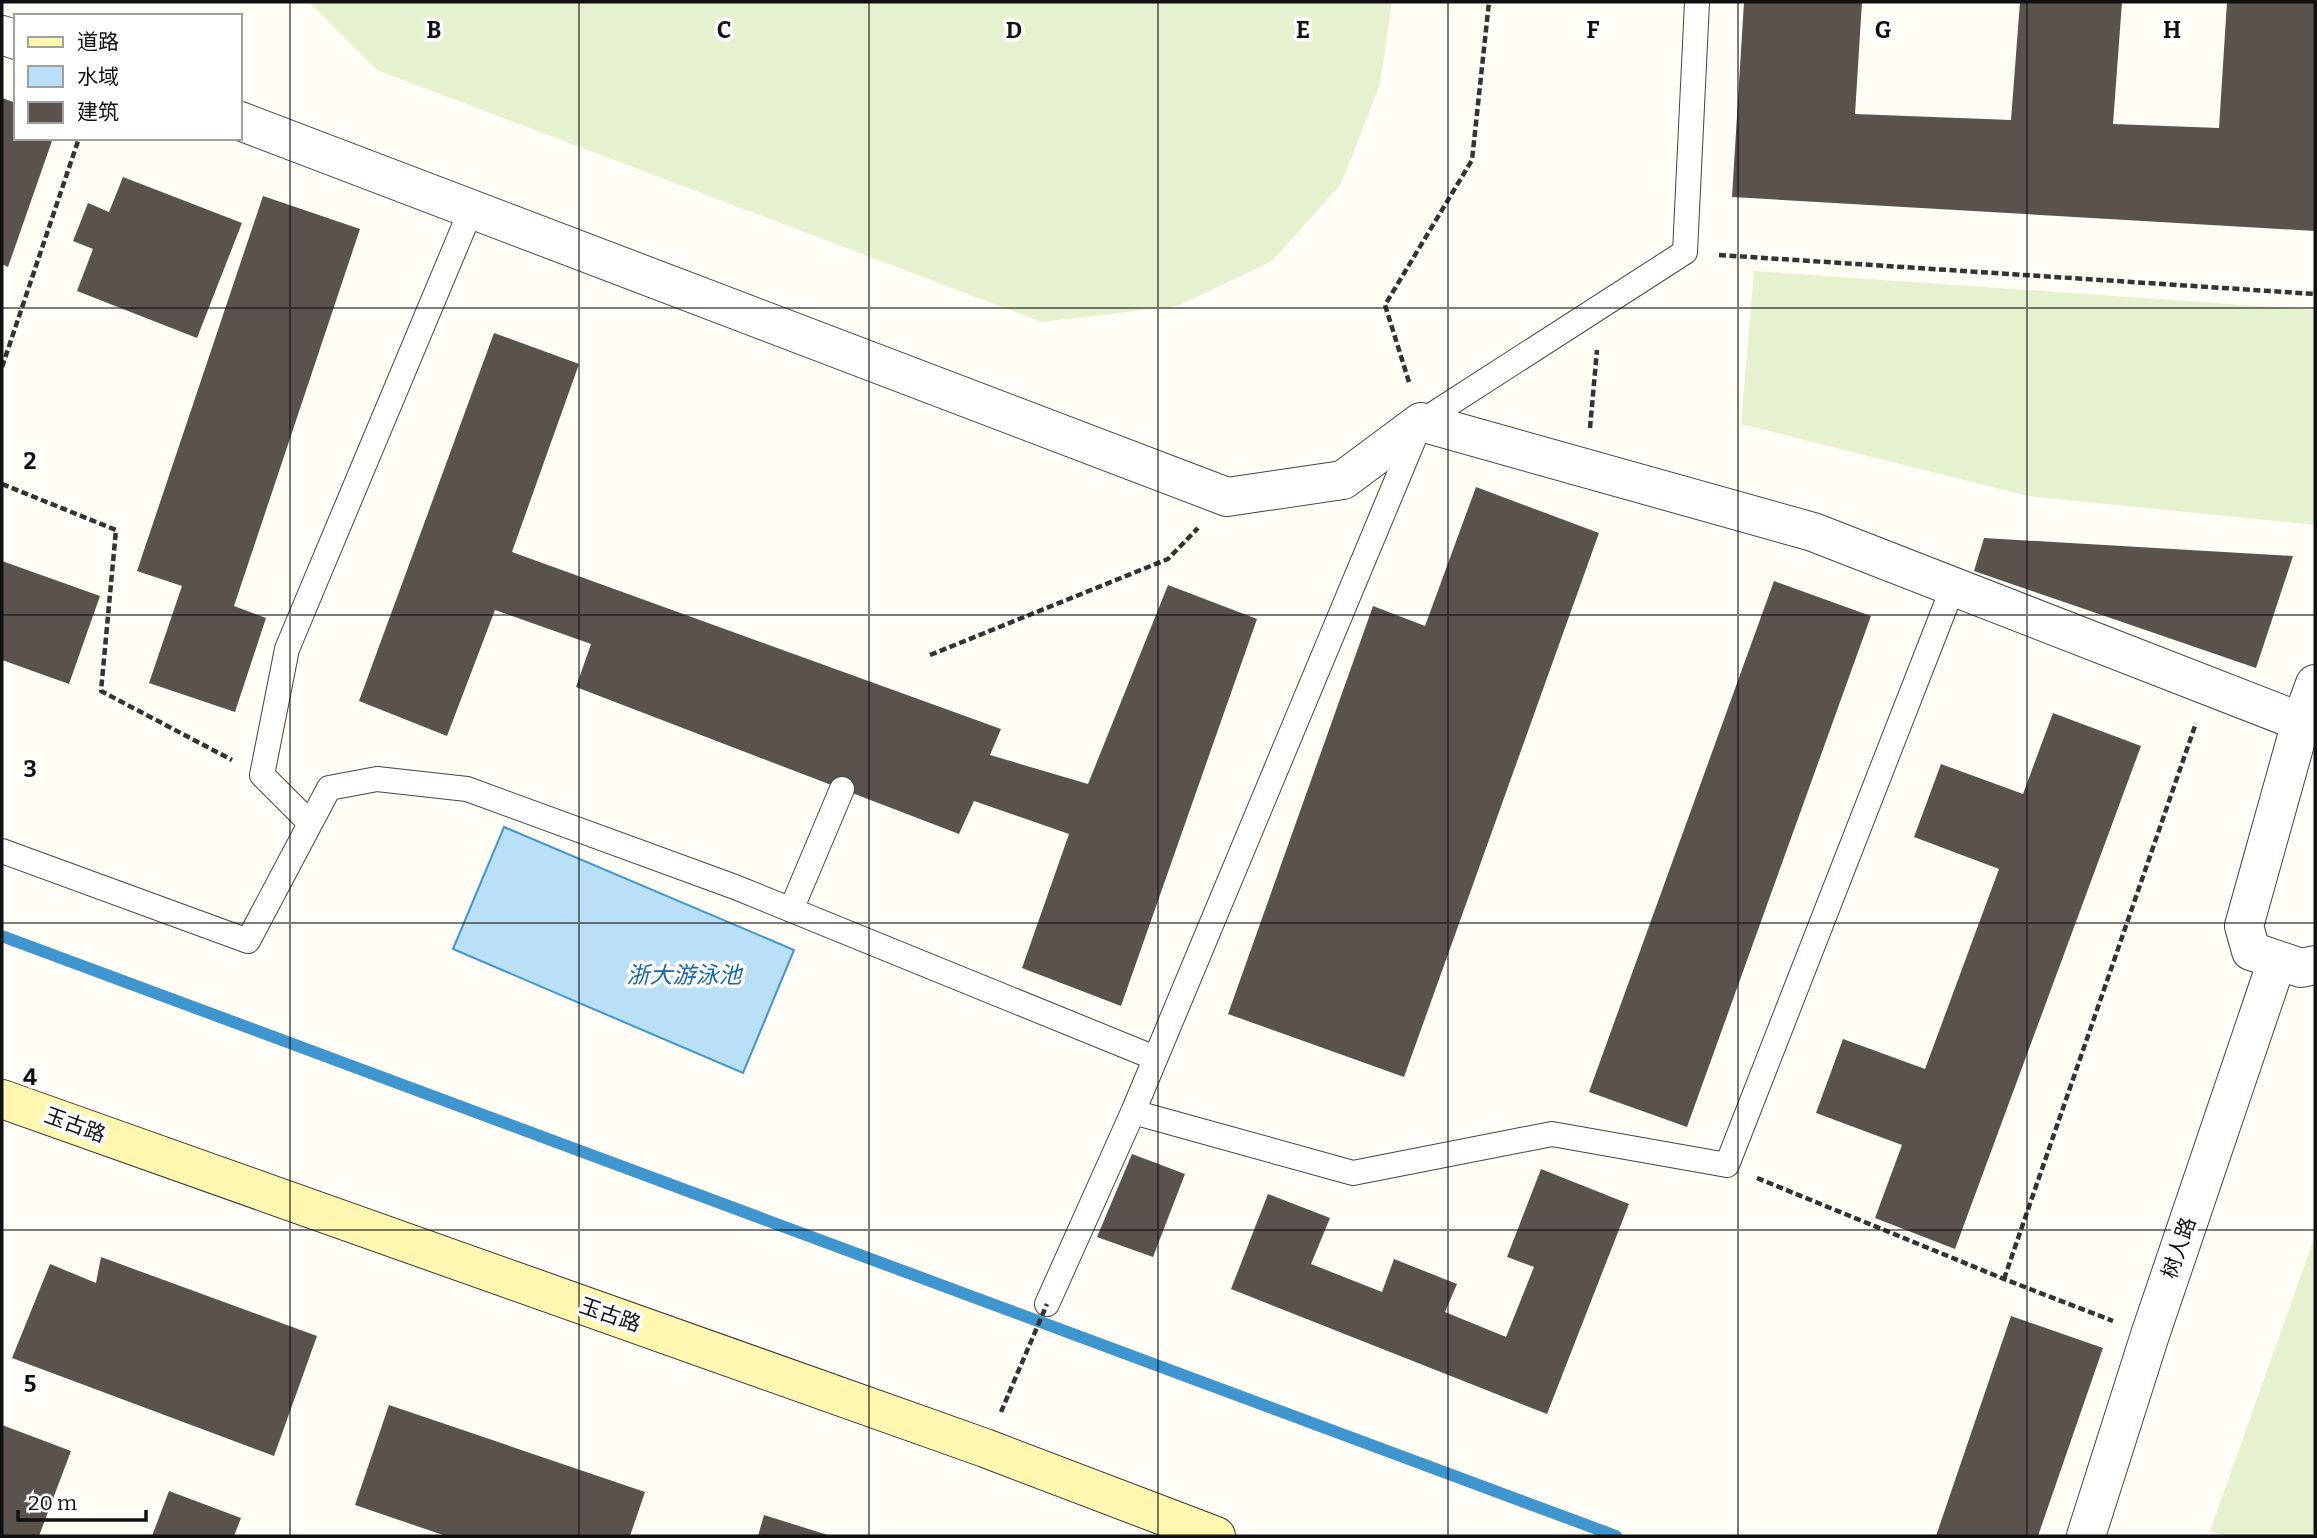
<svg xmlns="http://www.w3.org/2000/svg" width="2317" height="1538" viewBox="0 0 2317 1538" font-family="Bitter,'Noto Sans SC',serif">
	<rect width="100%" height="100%" fill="#fffdf5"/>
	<!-- pitch -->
	<path fill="#e6f2cf" d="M309 2H1392L1380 84 1341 184 1272 261 1178 306 1042 322 377 70Z
		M1754 271 2315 310V525L2028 496 1741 424Z
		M2315 1236V1536H2224L2210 1531Z"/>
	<!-- water -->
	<path fill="#b9e0f7" stroke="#3f96cf" stroke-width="2" d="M504 827 794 950 743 1073 453 949Z"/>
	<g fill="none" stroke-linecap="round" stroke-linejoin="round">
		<!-- stream -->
		<path stroke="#3f96cf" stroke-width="12" d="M2 936 1616 1536"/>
	</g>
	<!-- building -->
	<path fill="#5a524d" d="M1744 2H1862L1855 114 2011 120 2020 2H2122L2113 124 2219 128 2227 2H2315V231L1732 197Z
		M2 98 16 103V138H53L8 267 2 264Z
		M123 177 242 223 197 338 77 291 93 249 73 241 88 203 109 212Z
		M263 196 360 229 234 606 266 618 235 712 149 683 182 586 137 571Z
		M494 333 579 364 512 552 1001 729 990 755 1088 784 1168 585 1257 619 1121 1006 1022 968 1069 834 974 801 959 834 576 687 591 644 495 610 447 736 359 701Z
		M1476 487 1599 533 1404 1077 1228 1014 1373 606 1425 626Z
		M1984 538 2293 556 2256 668 1974 571Z
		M2 561 100 596 69 684 2 660Z
		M1774 581 1871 616 1687 1127 1589 1092Z
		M2053 713 2141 746 1955 1249 1875 1218 1902 1145 1816 1113 1843 1039 1925 1069 1999 869 1914 837 1941 764 2023 794Z
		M1132 1154 1185 1174 1153 1257 1097 1237Z
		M1541 1169 1629 1204 1547 1414 1231 1289 1268 1194 1330 1218 1311 1264 1382 1292 1394 1259 1457 1284 1445 1312 1506 1337 1534 1267 1507 1257Z
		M101 1257 317 1336 274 1456 12 1358 50 1264 96 1283Z
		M2011 1316 2103 1348 2038 1536H1936Z
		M389 1405 645 1492 630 1536H446L355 1505Z
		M2 1425 71 1451 39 1536H2Z
		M169 1491 241 1518 234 1536H152Z
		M764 1515 831 1536H758Z"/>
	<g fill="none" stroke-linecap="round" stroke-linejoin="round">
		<!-- lane casing -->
		<g stroke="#444" stroke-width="26">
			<path id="lane" d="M310 823 262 775 287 649 471 210
				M2 851 248 941 329 788 377 779 467 789 735 887 1155 1058
				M791 910 842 789
				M1133 1112 1353 1173 1552 1134 1727 1165 1953 587
				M1047 1304 1133 1112 1421 422 1685 252 1697 2"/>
		</g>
		<!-- street casing -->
		<g stroke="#444" stroke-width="40">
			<path id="street" d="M2 35 16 40
				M240 121 1227 497 1343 480 1421 422 1813 532 2301 722
				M2315 684 2301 722 2244 926 2251 951 2301 968 2315 965
				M2086 1536 2150 1335 2277 961"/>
		</g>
		<!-- secondary casing -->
		<g stroke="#333" stroke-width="40">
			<path id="secondary" d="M2 1099 985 1448 1216 1536"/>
		</g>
		<!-- path -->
		<path stroke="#333" stroke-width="4.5" stroke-dasharray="7 3.5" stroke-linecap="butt" d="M1719 255 2315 294
			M2 367 79 138
			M1409 382 1385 305 1472 160 1489 2
			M1590 428 1597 350
			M2 484 116 530 101 691 232 760
			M930 655 1168 559 1198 528
			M1757 1178 2004 1279 2113 1321
			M2004 1279 2196 723
			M1001 1412 1009 1393"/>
		<!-- lane -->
		<use href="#lane" stroke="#fff" stroke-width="24"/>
		<!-- street -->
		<use href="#street" stroke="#fff" stroke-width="38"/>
		<!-- secondary -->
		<use href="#secondary" stroke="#fff6b0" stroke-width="38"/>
		<!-- path-bridge -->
		<path stroke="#333" stroke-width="4.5" stroke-dasharray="7 3.5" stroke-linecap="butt" d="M1009 1393 1047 1304"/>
	</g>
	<!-- grid -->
	<path fill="none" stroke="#111" stroke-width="2" stroke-opacity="0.55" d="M290 2V1536M579 2V1536M869 2V1536M1158 2V1536M1448 2V1536M1738 2V1536M2027 2V1536M2 308H2315M2 615H2315M2 923H2315M2 1230H2315"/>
	<g text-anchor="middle" stroke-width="7" stroke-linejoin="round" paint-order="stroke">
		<!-- street labels -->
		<g font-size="21" fill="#111" stroke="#fff">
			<text transform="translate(75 1125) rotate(20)" y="7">玉古路</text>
			<text transform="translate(2179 1248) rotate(-71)" y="7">树人路</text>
			<text transform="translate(610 1315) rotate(19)" y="7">玉古路</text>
		</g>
		<!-- water labels -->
		<g font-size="23" font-style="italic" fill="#1768a6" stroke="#fff">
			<text x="684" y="983">浙大游泳池</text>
		</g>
	</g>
	<g font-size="23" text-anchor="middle" font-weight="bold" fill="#111" stroke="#fff" stroke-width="7" stroke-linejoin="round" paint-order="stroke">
		<text x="434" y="38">B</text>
		<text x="724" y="38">C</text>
		<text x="1014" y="38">D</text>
		<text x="1303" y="38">E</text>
		<text x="1593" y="38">F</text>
		<text x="1883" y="38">G</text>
		<text x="2172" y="38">H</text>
		<text x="30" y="469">2</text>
		<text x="30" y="777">3</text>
		<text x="30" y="1085">4</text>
		<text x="30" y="1392">5</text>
	</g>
	<!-- border -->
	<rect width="2317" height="1538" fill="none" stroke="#111111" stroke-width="7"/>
	<!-- legend -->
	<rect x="14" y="14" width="228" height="126" fill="#ffffff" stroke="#a0a0a0" stroke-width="2"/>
	<rect x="28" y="37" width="35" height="10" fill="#fff6b0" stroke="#a0a0a0" stroke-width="2"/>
	<text x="77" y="49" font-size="21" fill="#111111">道路</text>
	<rect x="28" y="66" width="35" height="21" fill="#b9e0f7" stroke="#a0a0a0" stroke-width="2"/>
	<text x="77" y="84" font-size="21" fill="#111111">水域</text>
	<rect x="28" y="102" width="35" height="21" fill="#5a524d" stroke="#a0a0a0" stroke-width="2"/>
	<text x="77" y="119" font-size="21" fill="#111111">建筑</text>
	<!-- scale -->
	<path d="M18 1510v10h128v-10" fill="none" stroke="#111111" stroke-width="3.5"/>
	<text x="28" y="1510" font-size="21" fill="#111111" stroke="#ffffff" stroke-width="5" paint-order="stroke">20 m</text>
</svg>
